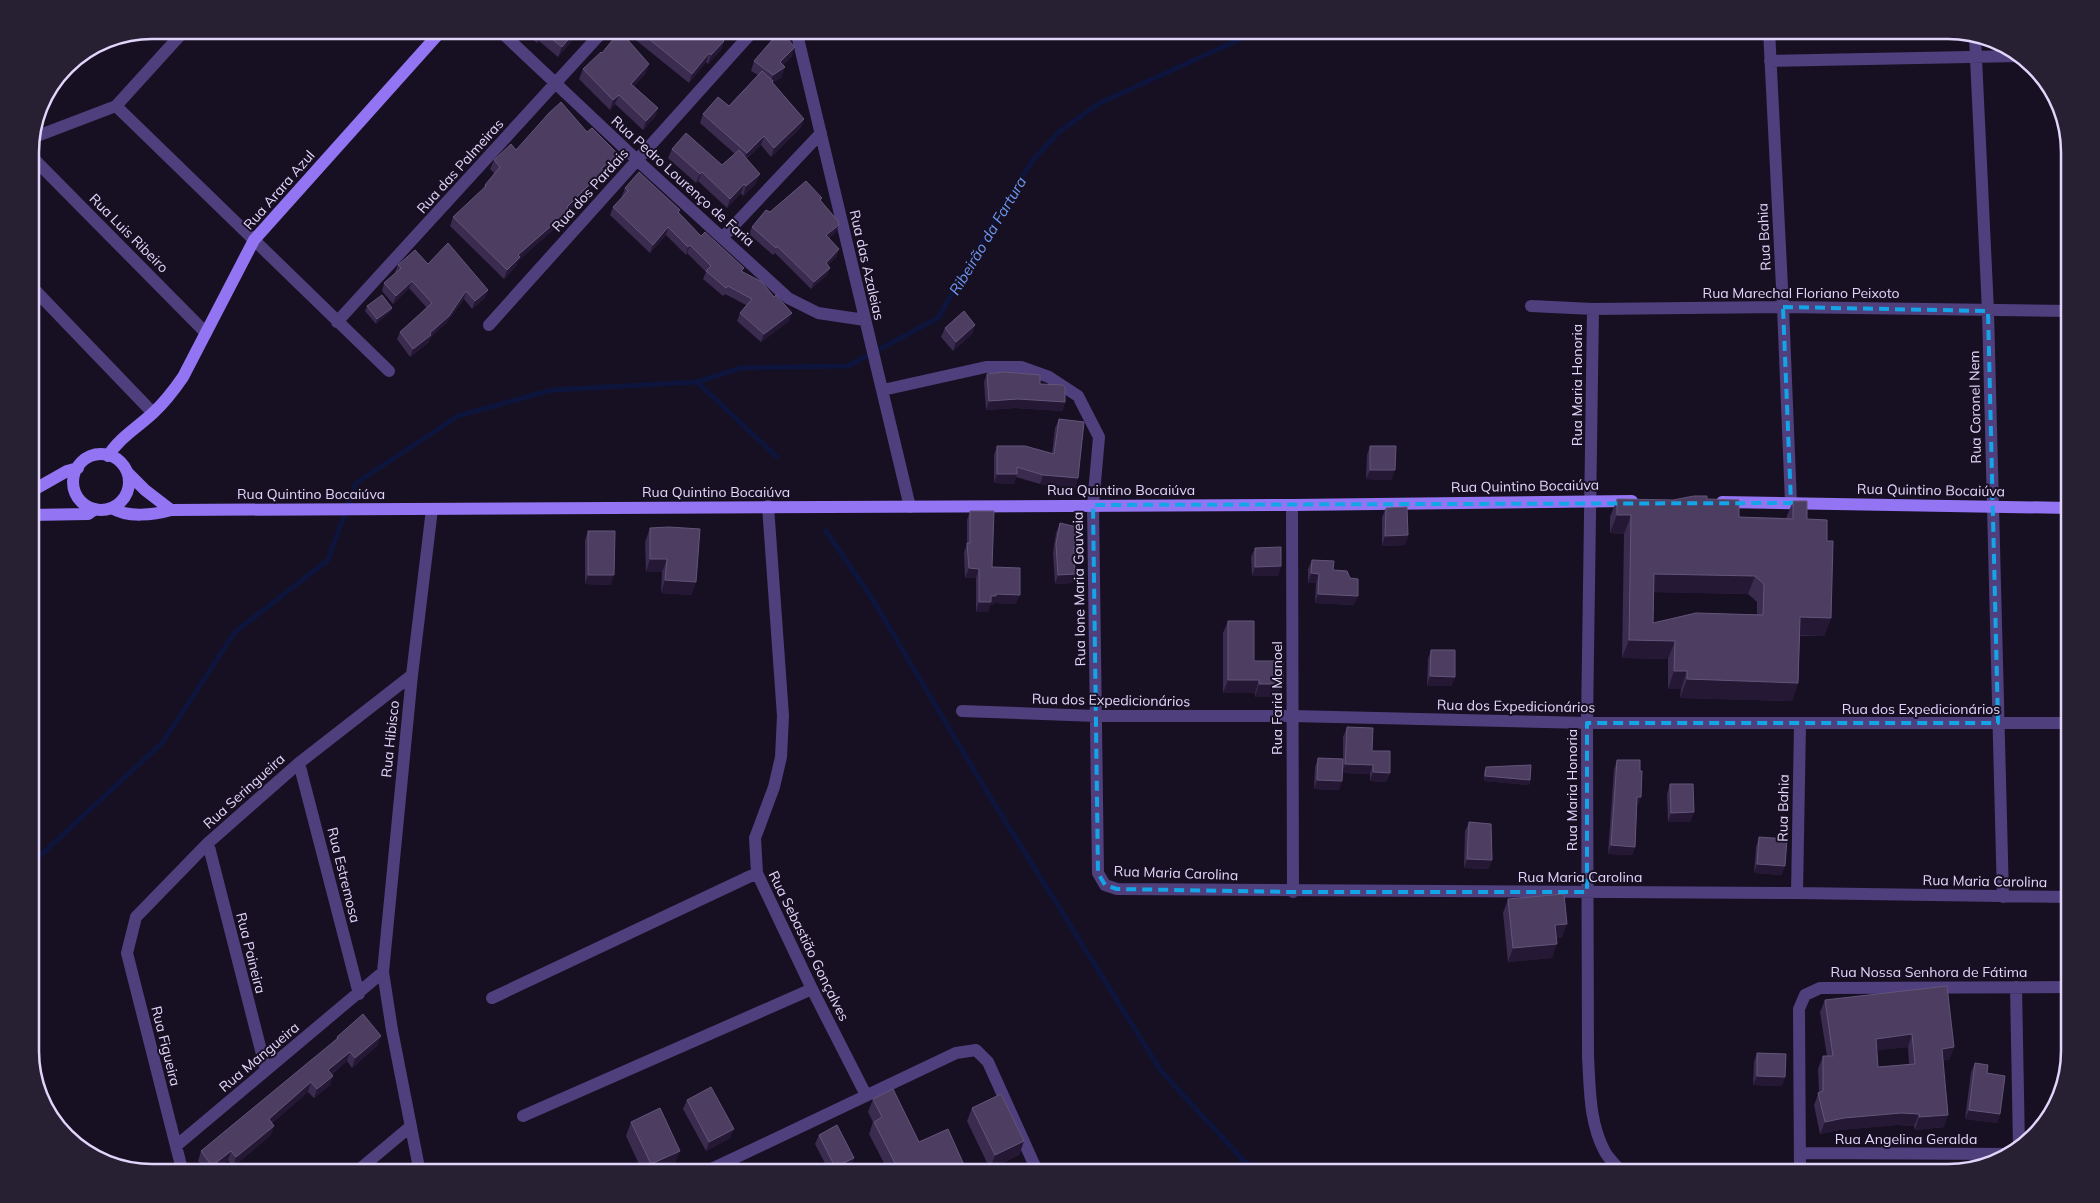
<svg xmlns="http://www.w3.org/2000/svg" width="2100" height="1203" viewBox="0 0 2100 1203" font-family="Mulish,sans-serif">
	<rect width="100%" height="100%" fill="#171022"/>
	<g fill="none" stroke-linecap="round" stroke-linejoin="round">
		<!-- stream -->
		<path stroke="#0e153d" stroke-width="5" d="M697 382 777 457
			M826 531 873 600 984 787 1161 1071 1244 1161 1265 1173
			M30 865 162 743 235 632 328 560 356 483 458 416 552 390 697 382 741 368 848 366 938 318 998 214 1033 160 1060 131 1100 103 1260 30
			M30 923 38 981 30 989"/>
		<!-- street -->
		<path stroke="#4f3f7d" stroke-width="12" d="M499 30 637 160 788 298 818 313 865 320
			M796 30 910 507
			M1769 30 1783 307 1791 503
			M1975 37 1988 311 2003 897
			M1770 61 2020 56
			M116 106 389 371
			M32 138 116 106 185 30
			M30 155 206 333
			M723 237 821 133
			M30 285 153 413
			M1531 306 1593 309 1783 307 2070 311
			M1593 309 1587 723 1588 1057C1590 1089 1589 1122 1605 1152 1609 1159 1617 1166 1622 1173
			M337 322 604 30
			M489 325 754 30
			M883 390 986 367H1021L1049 377 1078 396 1099 437 1093 505 1098 873 1105 885 1117 889 1797 893 2070 897
			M1292 505 1293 892
			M768 506 783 716 781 757 774 787 755 838 757 873 812 989 866 1095
			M962 711 1096 716H1292L1587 723H2070
			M299 763 359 994
			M208 843 266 1070
			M1797 893 1800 725
			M2016 987 2019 1147
			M492 998 757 873
			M523 1116 812 989
			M176 1146 127 953 136 917 208 843 299 763 412 675
			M1800 1153 2012 1154
			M183 1173 176 1146 383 972
			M355 1173 411 1126
			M420 1173 392 1030 383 972 412 675 432 509
			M703 1173 956 1053 976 1050 988 1062 1038 1173
			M1022 1173 1035 1167
			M1800 1173 1799 1009 1805 995 1820 988 2070 987"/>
		<!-- secondary -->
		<path stroke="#9374f3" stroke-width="12" d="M73 482a28 28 0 1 1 56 0a28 28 0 1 1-56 0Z
			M108 456C119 438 138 427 153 413 165 402 174 390 183 377L254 240 442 30
			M127 472 145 490 171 510
			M30 492 67 471 78 468
			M1722 502 2070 508
			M112 508C127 518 154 515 171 510L1292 505 1632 501
			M30 515 88 514 95 509"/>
	</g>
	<!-- wall -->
	<path fill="#3a2b4f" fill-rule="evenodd" d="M522 30H581L558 57 539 41 537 43Z
		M628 30H683L695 39 701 32 699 30H733L724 41 721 50 708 64 706 62 689 83 627 33Z
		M602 53 649 64 645 74 634 86 658 108 655 117 643 130 615 104 610 110 579 79 583 69Z
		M792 56 783 65 782 77 772 83 804 119 801 127 771 157 761 145 746 159 756 183 743 196 741 193 727 208 698 181 696 183 668 158 672 149 722 165 735 154 700 123 703 114 729 106 758 75 751 71 754 61Z
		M587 132 618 154 615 162 601 175 600 179 590 190 570 210V211L567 219 557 230 555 228 518 261 516 266 504 279 450 226 453 217 483 189 485 185 495 174 490 169 494 160 516 150Z
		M625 188 679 213 701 236 744 268 742 271 789 321 761 342 737 321 740 313 746 305 725 294 723 296 703 279 706 272 687 253 686 255 666 235 650 253 610 215 613 207 623 197 622 196Z
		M821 201 836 232 829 238 837 256 828 265 830 268 827 275 811 289 775 253 773 255 749 234 752 227 770 212Z
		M428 264 488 290 485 298 472 309 464 299 446 323 430 338 428 343 410 357 397 339 400 332 427 308 409 288 393 304 382 291 384 283 396 273 395 272 398 265Z
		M367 306 392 308 390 312 376 324 365 311Z
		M975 325 972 334 953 351 941 337 945 328Z
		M987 374 1040 384 1065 402 1062 411 1015 408 986 410 984 382Z
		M1059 419 1078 478 1075 488 1040 484 1016 477 1014 484 994 483V455L997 446 1052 453 1055 428Z
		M1370 446 1392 480 1366 479 1367 455Z
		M1617 499 1673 500 1707 499 1739 517 1786 518 1793 501 1807 519 1827 541 1831 618 1824 636H1800L1798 683 1792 701 1680 698 1681 689H1668V659L1622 658 1624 534 1610 533V517ZM1654 592 1748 594 1757 602V615L1653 623Z
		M1386 508 1408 535 1405 545 1382 546V517Z
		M970 511 992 567 1016 604 994 603 993 605H990L988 612H976V578H965L964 552 967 544V520Z
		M1060 523 1074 549 1075 574 1072 583 1055 584 1053 553 1056 533Z
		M650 528 692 595 661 593 662 572H646L645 542Z
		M588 531 611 585 585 584V540Z
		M1255 548 1281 566 1278 576H1252L1251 557Z
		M1312 560 1350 578 1354 605 1315 603 1316 583H1308V569Z
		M1228 621 1254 661 1279 697H1255V693H1223V633Z
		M1431 650 1455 677 1451 686H1427L1428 659Z
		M1347 727 1372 751 1390 773 1386 782 1370 781V774L1343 773 1339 790 1314 789 1315 767 1318 758 1343 759V737Z
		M1617 760 1641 797 1637 806 1635 847 1632 855 1608 854 1614 769Z
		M1486 767 1530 780 1529 785 1484 781V772Z
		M1670 784 1694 812 1690 822H1668L1667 794Z
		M1469 822 1489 869 1464 868 1465 831Z
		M1759 837 1782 875 1754 873 1756 847Z
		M1508 899 1562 938H1557L1552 958 1508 962 1503 913Z
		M1825 1000 1954 1047 1949 1060H1943L1944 1127 1915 1130 1914 1126 1897 1125 1839 1130 1820 1134 1814 1105 1819 1092 1818 1069 1823 1056H1827L1820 1012ZM1908 1047 1909 1064 1878 1067 1877 1050Z
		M337 1037 378 1045 352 1068 347 1061 332 1074 330 1085 314 1098 308 1092 272 1123 271 1135 233 1167 228 1160 211 1173H207L198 1161 201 1151 335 1041Z
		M1757 1053 1782 1086 1753 1085 1754 1062Z
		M1975 1063 1987 1073 2000 1114 1997 1123 1965 1119 1971 1072Z
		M873 1099 919 1142 962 1173H889L869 1134 873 1122 868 1112Z
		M687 1100 730 1138 706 1151 683 1109Z
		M972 1108 1024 1141 1019 1155 990 1169 967 1121Z
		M631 1122 675 1164 657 1173H643L626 1136Z
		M819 1135 854 1158 850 1167 838 1173H830L815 1144Z"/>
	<!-- shaded-wall -->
	<path fill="#241835" d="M576 30H581L558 57 562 47Z
		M729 30H733L720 46 724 41 721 50 708 64 711 55 722 39Z
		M542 31 539 41 537 43 541 33Z
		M795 47 792 56 777 72 780 62Z
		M709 53 706 62 689 83 692 74Z
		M649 64 645 74 628 93 631 84Z
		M785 67 782 77 770 84 773 75Z
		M619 95 615 104 610 110 613 100Z
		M658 108 655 117 643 130 646 121Z
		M804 119 801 127 771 157 774 148Z
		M764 136 761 145 743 161 747 153Z
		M618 154 615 162 601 175 600 179 590 190 564 216 567 207 601 169Z
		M702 172 698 181 696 183 700 174Z
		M760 174 756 183 743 196 746 186Z
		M744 184 741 193 727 208 730 199Z
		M570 211 567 219 557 230 560 221Z
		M558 220 555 228 518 261 516 266 504 279 507 270 518 255Z
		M839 225 836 232 823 243 826 235Z
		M668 227 666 235 650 253 653 245Z
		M690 245 687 253 686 255 688 247Z
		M839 249 837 256 823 270 826 263Z
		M830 268 827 275 811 289 814 282Z
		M412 281 409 288 393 304 396 296Z
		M488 290 485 298 472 309 475 301Z
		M466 291 464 299 446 323 430 338 428 343 410 357 413 349 430 333Z
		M392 308 390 312 376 324 377 319Z
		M792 313 789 321 761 342 764 334Z
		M975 325 972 334 953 351 956 342Z
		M1018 399 1065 402 1062 411 1015 408 986 410 989 401Z
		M1370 470H1395L1392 480 1366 479Z
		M997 474H1017L1014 484 994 483Z
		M1043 475 1078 478 1075 488 1040 484Z
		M1617 515H1631L1624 534 1610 533Z
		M1408 535 1405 545 1382 546 1385 536Z
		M650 559H667L662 572H646Z
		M1281 566 1278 576H1252L1255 567Z
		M969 568 979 569 976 578H965Z
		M1311 573 1319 574 1316 583H1308Z
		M1075 574 1072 583 1055 584 1058 575Z
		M1654 574 1755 576 1748 594 1648 592Z
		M588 575H614L611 585 585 584Z
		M665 580 696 582 692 595 661 593Z
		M996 594 1020 595 1016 604 994 603 993 605H990L988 612H976L979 602Z
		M1318 594 1358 596 1354 605 1315 603Z
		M1800 617 1831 618 1824 636 1793 635Z
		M1629 640 1675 641 1668 659 1622 658Z
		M1674 671H1687L1681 689H1668Z
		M1430 676 1455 677 1451 686H1427Z
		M1687 679 1798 683 1792 701 1680 698Z
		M1228 680H1259L1255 693H1223Z
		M1259 684H1283L1279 697H1255Z
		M1345 764 1373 765 1370 774 1342 773Z
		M1373 772 1390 773 1386 782 1370 781Z
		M1485 776 1530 780 1529 785 1484 781Z
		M1317 780 1342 781 1339 790 1314 789Z
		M1637 797H1641L1637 806H1634Z
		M1694 812 1690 822H1668L1671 813Z
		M1611 845 1635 847 1632 855 1608 854Z
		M1467 859 1492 860 1489 869 1464 868Z
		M1757 864 1785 866 1782 875 1754 873Z
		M1567 924 1562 938 1550 939 1555 925Z
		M1557 944 1552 958 1508 962 1513 948Z
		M1912 1034 1908 1047 1871 1051 1876 1039Z
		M381 1036 378 1045 352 1068 355 1058Z
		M1954 1047 1949 1060 1937 1061 1942 1049Z
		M350 1052 347 1061 325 1079 328 1070Z
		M333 1076 330 1085 314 1098 317 1089Z
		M1757 1076 1785 1077 1782 1086 1753 1085Z
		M311 1082 308 1092 266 1128 269 1119Z
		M1969 1110 2000 1114 1997 1123 1965 1119Z
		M1901 1113 1919 1114 1914 1126 1897 1125 1839 1130 1820 1134 1825 1122 1844 1118Z
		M1948 1115 1944 1127 1915 1130 1919 1117Z
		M274 1126 271 1135 233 1167 236 1157Z
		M734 1129 730 1138 706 1151 709 1142Z
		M1024 1141 1019 1155 990 1169 995 1155Z
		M231 1151 228 1160 211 1173H209L212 1166Z
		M680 1151 675 1164 657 1173H648L651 1164Z
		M854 1158 850 1167 838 1173H833L835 1167Z
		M965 1167 962 1173H952Z"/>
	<!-- building -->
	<path fill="#4c3d61" stroke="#63557a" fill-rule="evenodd" d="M537 30H576L562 47 542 31 541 33Z
		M638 30H683L695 39 703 30H729L722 39 724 41 711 55 709 53 692 74Z
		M620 31 649 64 631 84 658 108 646 121 619 95 613 100 583 69 601 52 602 53Z
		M780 31 795 47 780 62 785 67 773 75 754 61Z
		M762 71 773 81 772 82 804 119 774 148 764 136 747 153 703 114 718 97 729 106Z
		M561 102 587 132 592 128 618 154 601 169 603 170 593 181 567 207 570 211 560 221 558 220 518 255 520 257 507 270 453 217 486 186 485 185 500 167 494 160 511 144 516 150 549 113Z
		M686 133 722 165 739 150 760 174 746 186 744 184 730 199 702 172 700 174 672 149Z
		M639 172 680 210 678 212 701 236 705 232 744 268 741 271 762 282 774 297 776 295 792 313 764 334 740 313 752 299 728 286 726 288 706 271 711 266 690 245 688 247 668 227 653 245 613 207 628 191 625 188Z
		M806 181 822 198 820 200 838 221 839 225 826 235 839 249 826 263 830 268 814 282 777 246 776 248 752 227 766 210 770 212Z
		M448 243 488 290 475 301 466 291 449 316 430 333 431 335 413 349 400 332 432 303 412 281 396 296 384 283 401 268 398 265 415 250 428 264Z
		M382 295 392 308 377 319 367 306Z
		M964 311 975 325 956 342 945 328Z
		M1004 372 1040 375V384L1063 385 1065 387V402L1018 399 989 401 987 374Z
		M1059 419 1084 422 1078 478 1043 475 1017 467V474H997V446H1025L1054 454Z
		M1370 446H1396L1395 470H1370Z
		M1694 496H1707V499L1739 500V517L1793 519V501H1807V519L1827 520V541H1833L1831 618 1800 617 1798 683 1687 679V671H1674L1675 641 1629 640 1631 515H1617V499L1673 500ZM1654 574 1755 576 1764 584 1763 615 1696 613 1653 623Z
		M1407 507 1408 535 1385 536 1386 508Z
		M970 511H994L992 567 1020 568V595L996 594V596H991V602H979V569L969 568 967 543H970Z
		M1060 523 1077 527 1074 549 1075 574 1058 575 1056 544Z
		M669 527 700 529 696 582 665 580 667 559H650V528Z
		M588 531H615L614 575H588Z
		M1281 547V566L1255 567V548Z
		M1312 560 1334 561 1333 570 1347 571 1350 578 1358 579V596L1318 594 1319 574 1311 573Z
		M1228 621H1254V661H1283V684H1259V680H1228Z
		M1431 650H1455V677L1430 676Z
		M1347 727 1373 728 1372 751H1390V773L1373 772V765L1345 764Z
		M1318 758 1343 759 1342 781 1317 780Z
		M1617 760H1640V771H1642L1641 797H1637L1635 847 1611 845Z
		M1531 765 1530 780 1485 776 1486 767Z
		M1670 784H1693L1694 812 1671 813Z
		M1469 822 1491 824 1492 860 1467 859Z
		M1759 837 1787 839 1785 866 1757 864Z
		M1564 894 1567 924 1555 925 1557 944 1513 948 1508 899Z
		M1947 986 1954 1047 1942 1049 1948 1115 1919 1117V1114L1901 1113 1844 1118 1825 1122 1818 1093 1823 1091V1056H1833L1825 1000ZM1912 1034 1915 1064 1878 1067 1876 1039Z
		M363 1014 381 1036 355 1058 350 1052 328 1070 333 1076 317 1089 311 1082 269 1119 274 1126 236 1157 231 1151 212 1166 201 1151 338 1038 337 1037Z
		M1757 1053 1786 1054 1785 1077 1757 1076Z
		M1975 1063 1988 1065 1987 1073 2005 1076 2000 1114 1969 1110Z
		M711 1087 734 1129 709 1142 687 1100Z
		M893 1089 919 1142 948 1129 965 1167 952 1173H900L874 1122 882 1117 873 1099Z
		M1001 1094 1024 1141 995 1155 972 1108Z
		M660 1108 680 1151 651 1164 631 1122Z
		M837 1125 854 1158 835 1167 819 1135Z
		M2003 1155 2004 1158 1960 1170 1961 1167Z
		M579 1168 581 1173H567Z"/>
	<!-- marked area -->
	<path fill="none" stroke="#14a5e8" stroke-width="4" stroke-dasharray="10 6" stroke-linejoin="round" d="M1783 307 1988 311 1998 723H1587V892H1293L1117 889 1105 885 1098 873 1093 505 1791 503Z"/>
	<g text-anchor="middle" stroke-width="4" stroke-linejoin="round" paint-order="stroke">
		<!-- street labels -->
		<g font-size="14" fill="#e2d5fb" stroke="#171022">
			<text transform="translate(460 166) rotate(-48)" y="5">Rua das Palmeiras</text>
			<text transform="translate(683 181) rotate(42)" y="5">Rua Pedro Lourenço de Faria</text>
			<text transform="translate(279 190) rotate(-49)" y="5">Rua Arara Azul</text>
			<text transform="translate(590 190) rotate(-48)" y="5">Rua dos Pardais</text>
			<text transform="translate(129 233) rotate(45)" y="5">Rua Luis Ribeiro</text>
			<text transform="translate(1764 237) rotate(-93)" y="5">Rua Bahia</text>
			<text transform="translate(867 265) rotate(77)" y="5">Rua das Azaleias</text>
			<text x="1801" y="298">Rua Marechal Floriano Peixoto</text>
			<text transform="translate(1577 385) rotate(-90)" y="5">Rua Maria Honoria</text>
			<text transform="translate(1975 407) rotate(-91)" y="5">Rua Coronel Nem</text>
			<text transform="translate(1525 486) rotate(-1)" y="5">Rua Quintino Bocaiúva</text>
			<text x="1121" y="495">Rua Quintino Bocaiúva</text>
			<text transform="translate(1931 490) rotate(1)" y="5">Rua Quintino Bocaiúva</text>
			<text x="716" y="497">Rua Quintino Bocaiúva</text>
			<text x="311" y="499">Rua Quintino Bocaiúva</text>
			<text transform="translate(1079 589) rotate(-91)" y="5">Rua Ione Maria Gouveia</text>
			<text transform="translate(1277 698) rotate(-90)" y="5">Rua Farid Manoel</text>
			<text transform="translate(1111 700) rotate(1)" y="5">Rua dos Expedicionários</text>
			<text transform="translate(1516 706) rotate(1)" y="5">Rua dos Expedicionários</text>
			<text x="1921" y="714">Rua dos Expedicionários</text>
			<text transform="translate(390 739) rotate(-84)" y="5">Rua Hibisco</text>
			<text transform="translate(1572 790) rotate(-90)" y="5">Rua Maria Honoria</text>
			<text transform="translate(244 791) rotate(-42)" y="5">Rua Seringueira</text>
			<text transform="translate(1783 808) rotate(-89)" y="5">Rua Bahia</text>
			<text transform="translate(1176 873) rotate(2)" y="5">Rua Maria Carolina</text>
			<text transform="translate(344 875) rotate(76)" y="5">Rua Estremosa</text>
			<text x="1580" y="882">Rua Maria Carolina</text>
			<text transform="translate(1985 881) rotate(1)" y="5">Rua Maria Carolina</text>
			<text transform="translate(809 946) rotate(64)" y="5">Rua Sebastião Gonçalves</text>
			<text transform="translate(251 953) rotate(76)" y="5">Rua Paineira</text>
			<text x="1929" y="977">Rua Nossa Senhora de Fátima</text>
			<text transform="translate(166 1046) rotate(76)" y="5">Rua Figueira</text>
			<text transform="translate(259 1057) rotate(-40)" y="5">Rua Mangueira</text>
			<text x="1906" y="1144">Rua Angelina Geralda</text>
		</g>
		<!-- water labels -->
		<g font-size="15" font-style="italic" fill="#6c97f2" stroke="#171022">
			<text transform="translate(988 236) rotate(-59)" y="5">Ribeirão da Fartura</text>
		</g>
	</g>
	<!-- crop -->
	<path d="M0 0H2100V1203H0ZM152 39H1948A113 113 0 0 1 2061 152V1051A113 113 0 0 1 1948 1164H152A113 113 0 0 1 39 1051V152A113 113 0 0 1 152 39Z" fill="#272033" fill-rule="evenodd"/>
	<path fill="none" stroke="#e2d5fb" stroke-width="2.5" d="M152 39H1948A113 113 0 0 1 2061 152V1051A113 113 0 0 1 1948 1164H152A113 113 0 0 1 39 1051V152A113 113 0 0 1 152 39Z"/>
</svg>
